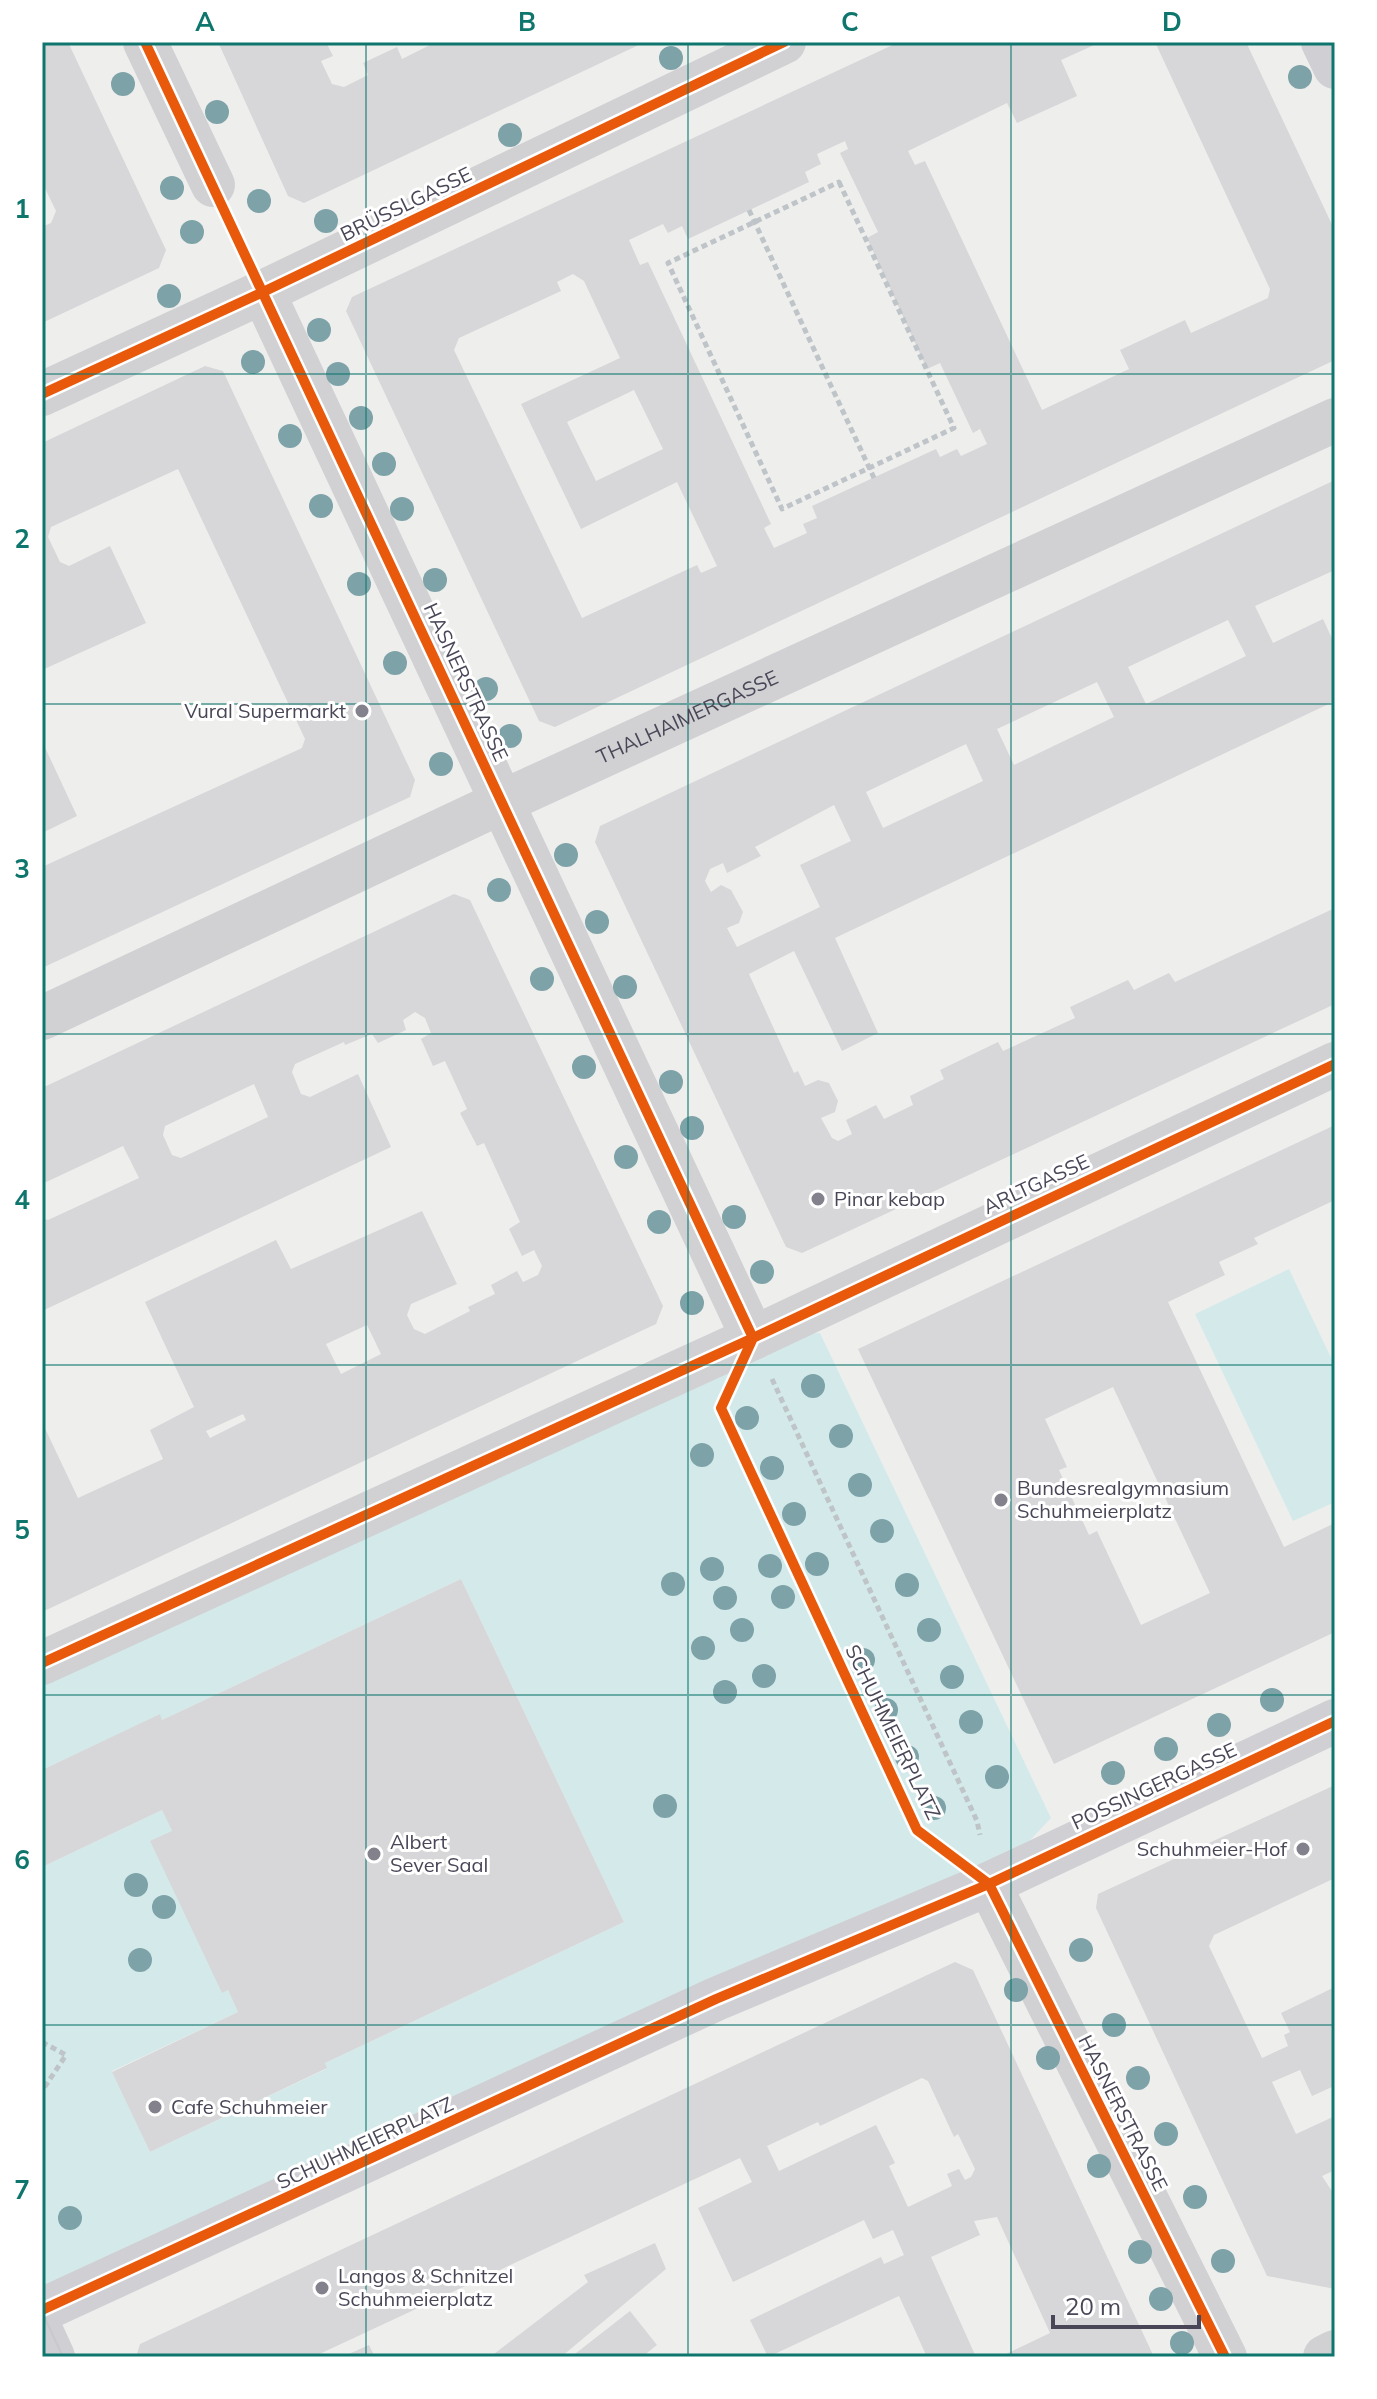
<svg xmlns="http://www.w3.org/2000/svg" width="1377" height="2399" viewBox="0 0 1377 2399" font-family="Mulish,sans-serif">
	<rect width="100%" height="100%" fill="#eeeeed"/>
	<!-- green -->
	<path fill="#d4eaea" d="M1289 1269 1335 1366V1502L1293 1521 1195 1314Z
		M820 1333 1051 1818 989 1884 42 2310V1867L162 1810 172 1831 222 1992 228 1990 238 2012 112 2071 150 2152 326 2069 325 2063 624 1922 461 1579 162 1720 159 1715 42 1770V1663L753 1338Z"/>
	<!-- building -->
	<path fill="#d7d7d9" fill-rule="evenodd" d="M42 42H68L166 250 159 268 42 323V227L51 223 56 211 42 182Z
		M218 42H326L333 56 321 61 332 84 344 87 368 75 363 63 397 47 402 59 436 42H645L304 203 288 196Z
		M899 42H1101L1061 60 1077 96 1017 123 1007 103 908 151 915 165 925 161 1042 410 1129 369 1120 350 1185 320 1191 333 1268 298 1270 289 1155 42H1246L1335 231V360L555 727 539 721 346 311 352 297ZM845 141 848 149 840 153 878 232 867 238 927 369 940 363 973 433 980 429 987 444 961 456 957 449 940 457 936 449 812 506 817 518 803 524 807 533 774 548 764 528 771 524 648 262 640 265 629 240 663 224 668 233 682 226 688 239 809 182 805 172 821 164 817 154ZM573 274 584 281 620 358 521 404 581 529 677 482 717 566 701 573 697 565 582 618 454 350 459 338 561 291 557 282ZM634 390 663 449 596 481 567 422Z
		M205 366 223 371 415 780 410 797 42 968V867L302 748 305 739 178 469 51 527 48 537 60 562 69 566 110 546 146 623 42 670V443Z
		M1335 480V570L1255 606 1273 643 1323 619 1335 645V701L835 938 878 1033 842 1051 794 951 749 974 794 1073 798 1071 805 1086 818 1080 829 1083 838 1101 835 1112 821 1118 832 1138 838 1141 852 1134 846 1120 876 1105 884 1119 913 1105 910 1096 944 1079 940 1070 998 1042 1003 1051 1075 1018 1070 1007 1128 980 1134 990 1169 973 1175 982 1335 908V1004L802 1253 786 1247 595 842 600 826ZM1228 620 1246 656 1146 704 1128 667ZM1097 682 1114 717 1014 765 997 729ZM966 744 983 781 883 828 866 792ZM834 805 851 841 800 865 820 907 737 947 727 928 739 923 743 912 731 890 721 885 711 892 705 881 710 869 723 863 727 873 761 856 755 847Z
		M42 741 77 816 42 833Z
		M454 894 470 900 663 1306 656 1324 42 1612V1422L78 1498 163 1459 150 1430 194 1407 145 1302 276 1240 291 1269 422 1211 457 1284 411 1304 407 1315 414 1329 425 1334 470 1311 468 1307 495 1294 491 1285 517 1271 523 1282 538 1275 542 1266 534 1250 522 1256 509 1229 520 1222 484 1143 477 1146 460 1113 467 1109 445 1061 433 1066 421 1039 431 1033 425 1018 415 1012 403 1020 406 1030 378 1043 372 1034 345 1045 344 1042 295 1064 292 1072 301 1094 310 1097 358 1074 391 1147 42 1311V1218L48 1220 139 1178 123 1146 42 1184V1088ZM254 1084 268 1117 181 1158 172 1155 163 1135 165 1126ZM367 1325 381 1354 341 1374 326 1344ZM243 1414 246 1420 210 1438 206 1431Z
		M1335 1125V1200L1254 1238 1258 1244 1219 1262 1225 1275 1168 1302 1284 1547 1335 1523V1632L1054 1764 858 1349ZM1113 1387 1210 1593 1141 1625 1097 1531 1089 1535 1059 1470 1067 1467 1045 1419Z
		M461 1579 624 1922 325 2063 327 2068 150 2152 112 2072 238 2012 228 1990 222 1993 150 1841 172 1831 162 1810 42 1867V1770L160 1714 162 1720Z
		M1335 1785V1878L1214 1935 1209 1946 1262 2058 1288 2046 1284 2035 1290 2032 1281 2013 1335 1987V2027L1331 2028 1335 2037V2095L1332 2087 1312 2096 1300 2070 1272 2082 1296 2134 1335 2116V2170L1322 2176 1335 2196V2289L1267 2276 1096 1908 1098 1894Z
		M955 1962 973 1970 1154 2357H1000L1050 2333 997 2217 974 2221 980 2235 931 2257 976 2357H921L926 2355 899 2296 768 2357 750 2320 881 2257 884 2264 904 2255 893 2230 873 2239 864 2220 733 2282 698 2208 752 2182 740 2158 313 2357H136L140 2344ZM922 2078 928 2081 954 2137 958 2134 975 2169 971 2177 965 2180 959 2169 947 2174 952 2186 908 2207 889 2166 895 2163 876 2125 779 2171 767 2146 818 2122 820 2126Z
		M655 2243 666 2269 561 2357H490L588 2282 584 2275Z
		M630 2311 657 2345 642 2357H571Z
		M369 2345 375 2357H342Z"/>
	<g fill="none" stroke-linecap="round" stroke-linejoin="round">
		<!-- path -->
		<path stroke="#bec4c8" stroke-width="5" stroke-dasharray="6 4" stroke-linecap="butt" d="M839 182 954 428 782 509 668 263Z
			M749 210 874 478
			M772 1379 977 1821 980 1835
			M42 2042 66 2055 42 2091"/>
		<!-- street -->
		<g stroke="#d1d1d4" stroke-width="44">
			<path d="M145 42 213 185"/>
			<path d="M263 292 753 1338"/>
			<path d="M42 394 263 292 784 42"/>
			<path id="s1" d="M42 1018 502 802 1335 420"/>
			<path d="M42 1663 753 1338 1335 1064"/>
			<path d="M989 1884 1225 2357"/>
			<path d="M1325 2357 1335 2352"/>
		</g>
		<!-- secondary -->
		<path stroke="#d0cfd4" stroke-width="44" d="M1323 42 1335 67
			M42 2310 716 1999 989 1884 1335 1721
			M42 2333 53 2357"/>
		<!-- tram -->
		<path stroke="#c9c8cb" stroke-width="2" d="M42 2312 63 2357"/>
		<!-- cycleway casing -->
		<g stroke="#fff" stroke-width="15">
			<path id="cycleway" d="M145 42 753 1338
				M42 394 263 292 784 42
				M753 1338 721 1408 917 1830 989 1884 1225 2357
				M42 1663 753 1338 1335 1064
				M42 2310 716 1999 989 1884 1335 1721"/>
		</g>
		<!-- cycleway -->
		<use href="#cycleway" stroke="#e8590c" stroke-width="10"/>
	</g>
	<!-- trees -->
	<g fill="#7da2a8">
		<circle cx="671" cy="58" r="12"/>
		<circle cx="1300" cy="77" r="12"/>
		<circle cx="123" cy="84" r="12"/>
		<circle cx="217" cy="112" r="12"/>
		<circle cx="510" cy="135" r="12"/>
		<circle cx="172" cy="188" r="12"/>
		<circle cx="259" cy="201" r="12"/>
		<circle cx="326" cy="221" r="12"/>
		<circle cx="192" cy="232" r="12"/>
		<circle cx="169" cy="296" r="12"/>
		<circle cx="319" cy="330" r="12"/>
		<circle cx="253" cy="362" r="12"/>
		<circle cx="338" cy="374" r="12"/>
		<circle cx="361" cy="418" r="12"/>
		<circle cx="290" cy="436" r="12"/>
		<circle cx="384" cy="464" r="12"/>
		<circle cx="321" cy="506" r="12"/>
		<circle cx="402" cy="509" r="12"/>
		<circle cx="435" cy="580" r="12"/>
		<circle cx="359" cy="584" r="12"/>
		<circle cx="395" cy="663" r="12"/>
		<circle cx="486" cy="689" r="12"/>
		<circle cx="510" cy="736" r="12"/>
		<circle cx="441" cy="764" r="12"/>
		<circle cx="566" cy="855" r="12"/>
		<circle cx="499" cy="890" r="12"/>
		<circle cx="597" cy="922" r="12"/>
		<circle cx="542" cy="979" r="12"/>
		<circle cx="625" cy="987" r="12"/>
		<circle cx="584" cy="1067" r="12"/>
		<circle cx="671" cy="1082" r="12"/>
		<circle cx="692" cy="1128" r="12"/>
		<circle cx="626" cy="1157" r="12"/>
		<circle cx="734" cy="1217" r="12"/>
		<circle cx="659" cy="1222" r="12"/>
		<circle cx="762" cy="1272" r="12"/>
		<circle cx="692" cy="1303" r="12"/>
		<circle cx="813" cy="1386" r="12"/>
		<circle cx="747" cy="1418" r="12"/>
		<circle cx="841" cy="1436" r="12"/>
		<circle cx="702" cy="1455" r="12"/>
		<circle cx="772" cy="1468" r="12"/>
		<circle cx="860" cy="1485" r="12"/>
		<circle cx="794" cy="1514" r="12"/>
		<circle cx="882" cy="1531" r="12"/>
		<circle cx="817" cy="1564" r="12"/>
		<circle cx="770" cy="1566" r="12"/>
		<circle cx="712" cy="1569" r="12"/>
		<circle cx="673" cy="1584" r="12"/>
		<circle cx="907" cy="1585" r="12"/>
		<circle cx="783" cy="1597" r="12"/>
		<circle cx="725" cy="1598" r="12"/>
		<circle cx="742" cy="1630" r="12"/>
		<circle cx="929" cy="1630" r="12"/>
		<circle cx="703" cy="1648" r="12"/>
		<circle cx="863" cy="1660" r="12"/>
		<circle cx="764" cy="1676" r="12"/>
		<circle cx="952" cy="1677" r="12"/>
		<circle cx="725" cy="1692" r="12"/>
		<circle cx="1272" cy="1700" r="12"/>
		<circle cx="886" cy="1710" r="12"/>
		<circle cx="971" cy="1722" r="12"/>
		<circle cx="1219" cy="1725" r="12"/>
		<circle cx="1166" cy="1749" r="12"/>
		<circle cx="907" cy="1757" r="12"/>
		<circle cx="1113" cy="1773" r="12"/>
		<circle cx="997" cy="1777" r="12"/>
		<circle cx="665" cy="1806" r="12"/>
		<circle cx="934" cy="1808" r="12"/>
		<circle cx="136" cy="1885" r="12"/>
		<circle cx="164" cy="1907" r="12"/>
		<circle cx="1081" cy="1950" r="12"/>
		<circle cx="140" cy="1960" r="12"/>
		<circle cx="1016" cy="1990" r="12"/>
		<circle cx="1114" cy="2025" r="12"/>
		<circle cx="1048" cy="2058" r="12"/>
		<circle cx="1138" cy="2078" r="12"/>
		<circle cx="1166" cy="2134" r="12"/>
		<circle cx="1099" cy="2166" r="12"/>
		<circle cx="1195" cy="2197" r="12"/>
		<circle cx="70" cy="2218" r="12"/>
		<circle cx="1140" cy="2252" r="12"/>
		<circle cx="1223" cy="2261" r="12"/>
		<circle cx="1161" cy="2299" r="12"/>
		<circle cx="1182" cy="2343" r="12"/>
	</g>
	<!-- grid -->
	<path fill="none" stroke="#0f766e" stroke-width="2" stroke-opacity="0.55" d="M366 42V2357M688 42V2357M1011 42V2357M42 374H1335M42 704H1335M42 1034H1335M42 1365H1335M42 1695H1335M42 2025H1335"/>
	<!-- markers -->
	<g fill="#83818c" stroke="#fff" stroke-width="3">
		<circle cx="362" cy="711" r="8"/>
		<circle cx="818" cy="1199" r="8"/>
		<circle cx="1001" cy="1500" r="8"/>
		<circle cx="1303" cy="1849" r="8"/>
		<circle cx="374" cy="1854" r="8"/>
		<circle cx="155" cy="2107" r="8"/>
		<circle cx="322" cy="2288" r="8"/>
	</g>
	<g text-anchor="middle" stroke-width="6" stroke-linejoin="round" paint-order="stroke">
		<!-- street labels -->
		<g font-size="20" fill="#494757" stroke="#fff">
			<text transform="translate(406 204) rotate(-26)" y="7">BRÜSSLGASSE</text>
			<text transform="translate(466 682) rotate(65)" y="7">HASNERSTRASSE</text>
			<text dy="7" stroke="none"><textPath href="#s1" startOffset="712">THALHAIMERGASSE</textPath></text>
			<text transform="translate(1036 1184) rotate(-25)" y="7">ARLTGASSE</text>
			<text transform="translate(893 1732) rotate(64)" y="7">SCHUHMEIERPLATZ</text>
			<text transform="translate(1154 1786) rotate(-25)" y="7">POSSINGERGASSE</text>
			<text transform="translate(1123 2113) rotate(63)" y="7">HASNERSTRASSE</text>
			<text transform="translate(365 2143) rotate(-25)" y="7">SCHUHMEIERPLATZ</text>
		</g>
		<!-- poi labels -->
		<g font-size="20" fill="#494757" stroke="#fff" text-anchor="start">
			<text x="346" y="718" text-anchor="end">Vural Supermarkt</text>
			<text x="834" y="1206">Pinar kebap</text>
			<text x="1017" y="1495">Bundesrealgymnasium<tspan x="1017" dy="23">Schuhmeierplatz</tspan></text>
			<text x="390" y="1849">Albert<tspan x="390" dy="23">Sever Saal</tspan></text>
			<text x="1287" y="1856" text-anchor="end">Schuhmeier-Hof</text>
			<text x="171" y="2114">Cafe Schuhmeier</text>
			<text x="338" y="2283">Langos &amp; Schnitzel<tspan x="338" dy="23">Schuhmeierplatz</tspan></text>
		</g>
	</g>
	<!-- border -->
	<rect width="1377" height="2399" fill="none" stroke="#ffffff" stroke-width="88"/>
	<!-- scale -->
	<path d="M1053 2315v12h146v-12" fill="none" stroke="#494757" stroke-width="4"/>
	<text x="1065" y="2315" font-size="24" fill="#494757" stroke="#ffffff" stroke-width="6" paint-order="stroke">20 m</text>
	<rect x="44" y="44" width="1289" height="2311" fill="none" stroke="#0f766e" stroke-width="3"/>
	<g font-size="26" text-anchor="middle" font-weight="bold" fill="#0f766e">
		<text x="205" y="31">A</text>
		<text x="527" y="31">B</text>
		<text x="850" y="31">C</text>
		<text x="1172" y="31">D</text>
		<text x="22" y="218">1</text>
		<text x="22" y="548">2</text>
		<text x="22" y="878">3</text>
		<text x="22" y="1209">4</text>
		<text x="22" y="1539">5</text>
		<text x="22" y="1869">6</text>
		<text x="22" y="2199">7</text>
	</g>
</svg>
